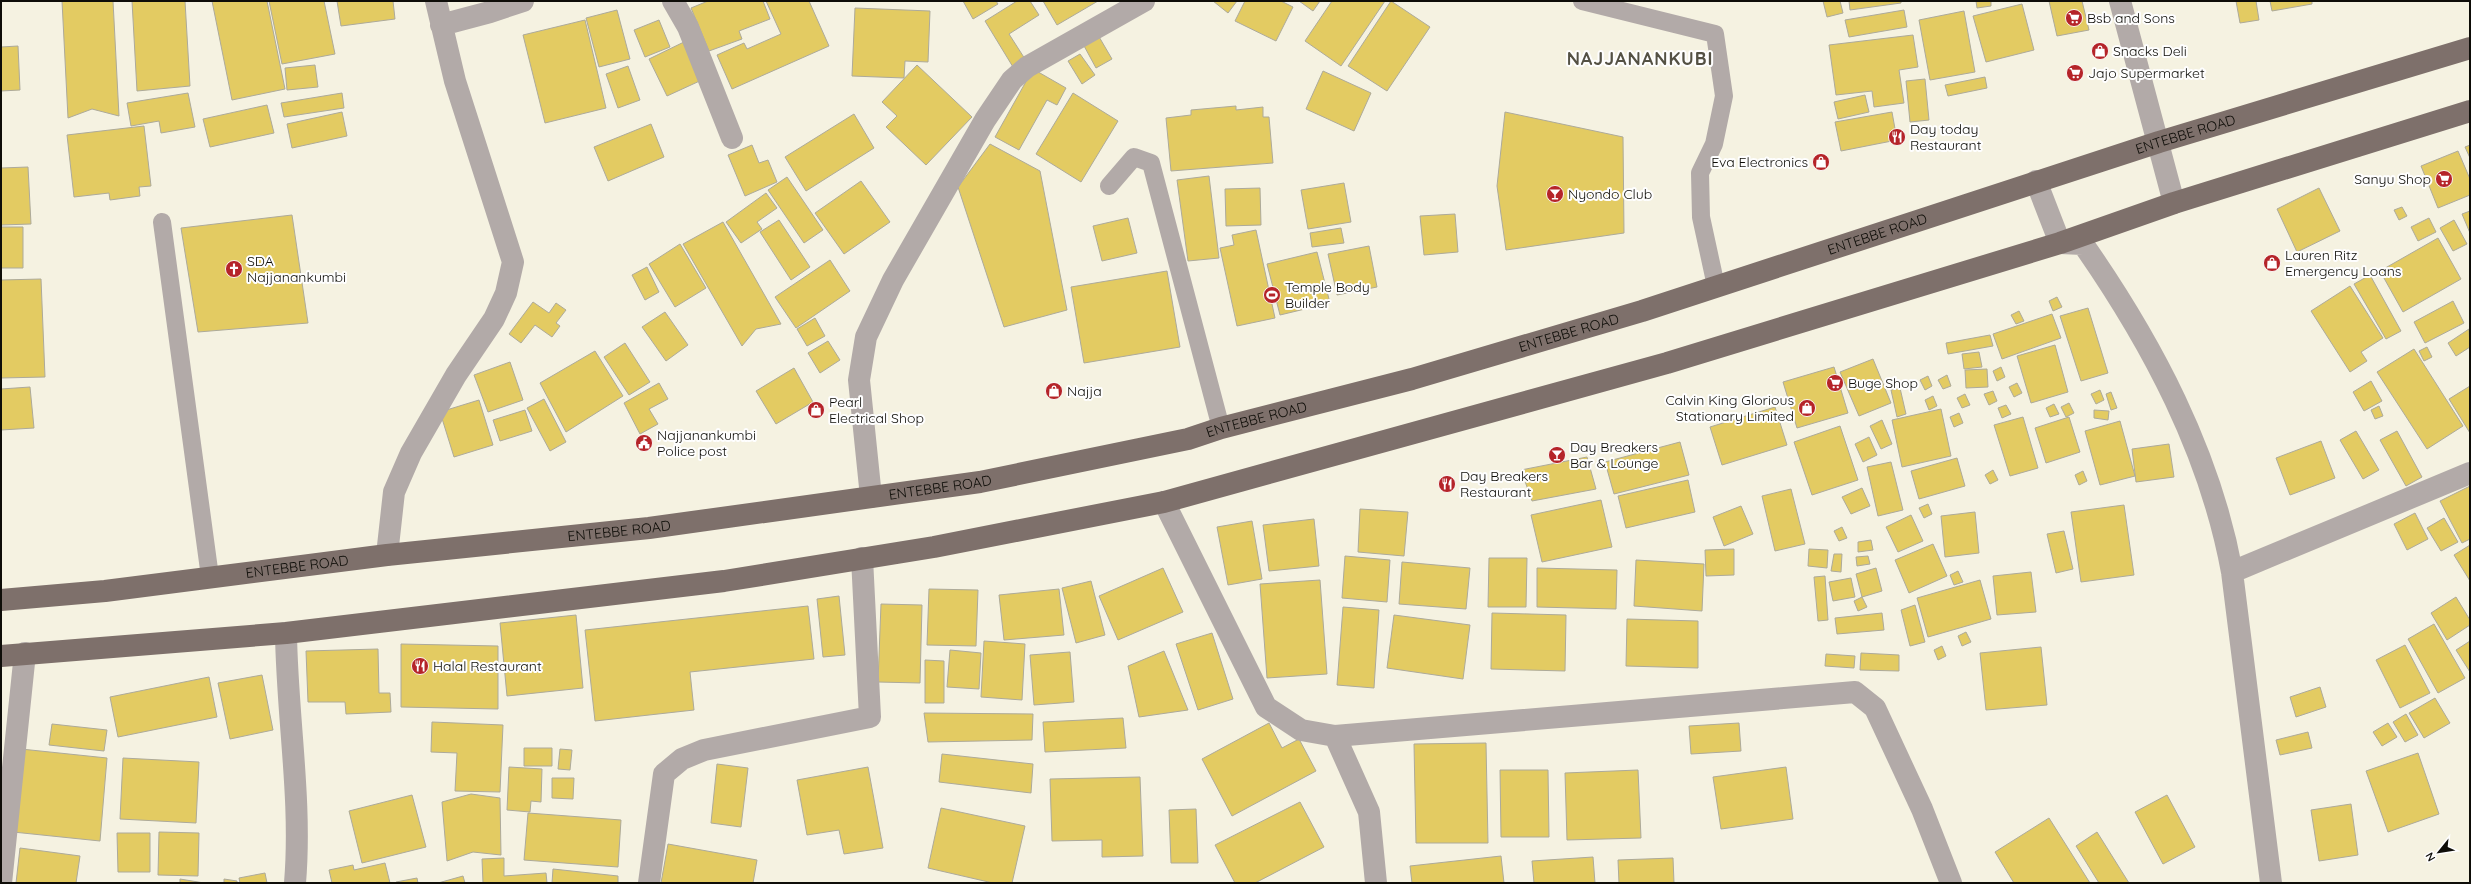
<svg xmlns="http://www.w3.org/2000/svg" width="2471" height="884" viewBox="0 0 2471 884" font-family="Quicksand,sans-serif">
	<rect width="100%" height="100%" fill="#f5f2e1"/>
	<!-- building -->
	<path fill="#e3cb62" stroke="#adaa9a" d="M62 1H113L119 116 92 109 68 118Z
		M132 1H185L190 86 137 91Z
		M212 1H267L285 89 232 100Z
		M269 1H324L335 54 282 64Z
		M337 1H393L395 19 341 26Z
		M708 1H763L770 19 739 31 742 39 709 51 691 8Z
		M766 1H809L829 46 732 89 717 55 744 43 747 49 781 34Z
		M963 1H996L998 4 973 19Z
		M1017 1H1030L1039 15 1009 34 1025 59 1013 67 985 21Z
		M1043 1H1098L1057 25Z
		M1213 1H1237L1228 13Z
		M1245 1H1281L1293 7 1276 41 1235 21Z
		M1299 1H1320L1313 11Z
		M1332 1H1385L1341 66 1305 41Z
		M1391 1 1430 27 1387 91 1348 66Z
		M1823 1H1840L1843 13 1827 17Z
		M1849 1H1901V3L1850 10Z
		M1976 1H1991V6L1977 8Z
		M2049 1H2082L2089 30 2057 36Z
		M2236 1H2256L2259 20 2240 23Z
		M2270 1H2312V4L2272 11Z
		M2022 4 2034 50 1986 62 1973 16Z
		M855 8 930 11 928 62 905 61 904 78 852 76Z
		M617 10 630 59 599 67 586 18Z
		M1904 10 1907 27 1849 37 1845 20Z
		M1964 11 1975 72 1930 80 1919 20Z
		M585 20 606 108 545 123 523 35Z
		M659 20 670 47 645 57 634 30Z
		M1098 35 1112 59 1096 68 1083 44Z
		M1913 35 1918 67 1899 70 1904 103 1874 107 1872 91 1836 95 1829 45Z
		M686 41 704 79 667 96 649 59Z
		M18 46 20 90 1 91V47Z
		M1080 54 1095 75 1082 84 1068 61Z
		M315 65 318 87 287 90 285 68Z
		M917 65 972 117 926 165 886 127 897 116 882 102Z
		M628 66 640 100 618 108 606 74Z
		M1033 69 1066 88 1057 105 1047 100 1019 150 995 137Z
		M1323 71 1371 93 1354 131 1306 109Z
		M1985 77 1987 88 1948 96 1945 85Z
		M1925 79 1929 120 1910 122 1906 81Z
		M188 93 195 127 161 133 159 121 131 126 127 103Z
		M342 93 344 108 284 117 281 103Z
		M1073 93 1118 121 1081 182 1036 154Z
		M1865 95 1869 112 1838 119 1834 102Z
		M267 105 274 133 210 147 203 119Z
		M1236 106V110L1263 107V117H1269L1273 163 1171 171 1166 118 1191 115V110Z
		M342 112 347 136 292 148 287 124Z
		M1505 112 1623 137 1624 233 1506 250 1497 186Z
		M1892 112 1897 140 1841 151 1835 122Z
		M854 114 874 148 806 191 785 157Z
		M651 124 664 157 608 181 594 147Z
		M144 126 151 186 139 187 140 196 110 200 109 193 74 197 67 135Z
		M990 144 1040 171 1067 310 1004 327 958 187Z
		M752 145 759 163 768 160 777 182 745 196 728 155Z
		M2470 145V158L2465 147Z
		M2458 151 2470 179V195L2438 208 2421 166Z
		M28 167 31 224 1 225V168Z
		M1209 176 1219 258 1188 261 1177 180Z
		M787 177 823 230 804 243 768 190Z
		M861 181 890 222 844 254 815 213Z
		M1344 183 1351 222 1308 229 1301 190Z
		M1260 188 1261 225 1226 226 1225 189Z
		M2319 188 2340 231 2297 252 2277 209Z
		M766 193 777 208 757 222 762 229 741 243 726 222Z
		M2402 207 2407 216 2399 220 2394 210Z
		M2470 211V233L2462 214Z
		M1455 214 1458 252 1424 255 1420 216Z
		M292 215 308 323 198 332 181 228Z
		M1128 218 1137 253 1102 261 1093 226Z
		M2429 218 2436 232 2418 241 2411 227Z
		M779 220 810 267 791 280 760 232Z
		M2454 220 2467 244 2453 251 2440 228Z
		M723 222 781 324 756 329 742 346 683 244Z
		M1 227H23V268H1Z
		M1341 228 1344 243 1312 247 1310 233Z
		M1256 230 1275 318 1237 326 1220 248 1234 245 1232 235Z
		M2438 238 2461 279 2403 312 2380 271Z
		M680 244 706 288 675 307 649 264Z
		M1369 246 1377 287 1337 295 1328 254Z
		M1317 252 1330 303 1280 315 1267 264Z
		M830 260 850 291 796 328 775 297Z
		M647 267 659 292 645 300 632 275Z
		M1167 271 1180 347 1084 363 1071 287Z
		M2370 275 2401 331 2386 339 2354 284Z
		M41 279 45 377 1 378V280Z
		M2350 286 2383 338 2361 352 2367 361 2350 372 2311 311Z
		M2057 297 2062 307 2053 311 2049 301Z
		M2453 301 2464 323 2425 343 2414 322Z
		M533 302 549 313 556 303 566 310 556 323 560 326 552 337 535 325 521 343 509 334Z
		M2088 308 2108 373 2081 381 2060 316Z
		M2019 311 2024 321 2016 324 2011 315Z
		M665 312 688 345 666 361 642 327Z
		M2052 314 2061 338 2002 359 1993 334Z
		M815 318 825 336 807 346 797 329Z
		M2469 329 2470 347 2456 356 2448 343Z
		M1990 335 1993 346 1948 354 1946 343Z
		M828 341 840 360 820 373 808 353Z
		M625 343 650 382 629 395 604 357Z
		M2055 345 2068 392 2031 403 2017 356Z
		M2427 347 2432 357 2424 361 2419 351Z
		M2414 349 2463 426 2427 449 2377 372Z
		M595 351 623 396 566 432 540 383Z
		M1979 352 1982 367 1964 369 1962 354Z
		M1873 359 1891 403 1859 416 1840 372Z
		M510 362 523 400 488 412 474 375Z
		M1834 367 1848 413 1797 428 1783 382Z
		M2001 367 2005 377 1997 381 1993 371Z
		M794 368 813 402 776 424 756 391Z
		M1987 369 1988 387 1966 388 1965 370Z
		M1947 375 1951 386 1943 389 1938 380Z
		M1928 376 1932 386 1925 390 1920 380Z
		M2371 381 2382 401 2364 411 2353 392Z
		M659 383 668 399 649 409 658 424 640 434 624 403Z
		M2017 383 2022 393 2014 397 2009 387Z
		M2470 386V433L2449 399Z
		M30 387 34 428 1 430V389Z
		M1900 388 1906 414 1897 417 1891 390Z
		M2100 390 2104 400 2096 404 2091 394Z
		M1993 391 1997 401 1989 405 1984 394Z
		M2111 392 2117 408 2111 410 2106 394Z
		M1965 394 1970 405 1962 408 1957 398Z
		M1933 396 1937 406 1929 410 1925 400Z
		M544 399 566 442 550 451 527 408Z
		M479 400 493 445 454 457 440 412Z
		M2069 403 2074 413 2066 417 2061 407Z
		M2054 404 2059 414 2050 417 2046 408Z
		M2006 405 2011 414 2002 418 1998 408Z
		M2379 406 2383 416 2375 419 2371 410Z
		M1775 407 1787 445 1722 465 1710 427Z
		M1941 409 1951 456 1902 467 1892 420Z
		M525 410 532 431 500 441 493 420Z
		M2094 410 2109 411 2108 420 2094 418Z
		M1959 413 1963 423 1954 427 1950 417Z
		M2023 417 2038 468 2010 476 1994 425Z
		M2069 417 2080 452 2046 463 2035 428Z
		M1882 420 1892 444 1881 449 1870 426Z
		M2120 421 2135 476 2100 485 2085 431Z
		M1840 426 1858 480 1812 495 1794 442Z
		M2356 431 2379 470 2363 479 2340 440Z
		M2397 431 2422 477 2406 486 2380 440Z
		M1869 437 1877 455 1863 462 1855 444Z
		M2321 441 2335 478 2290 495 2276 458Z
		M1680 442 1689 475 1614 494 1605 462Z
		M2169 444 2174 477 2136 482 2132 449Z
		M1587 457 1596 489 1532 501 1521 470Z
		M1957 458 1965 486 1919 499 1911 471Z
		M1891 462 1903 510 1878 516 1867 467Z
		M1993 470 1998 480 1990 484 1985 475Z
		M2083 471 2087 481 2079 485 2075 475Z
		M1688 480 1695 512 1626 528 1618 496Z
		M2470 486V539L2462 543 2440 501Z
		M1862 488 1870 506 1851 514 1842 497Z
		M1791 489 1805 544 1775 551 1762 496Z
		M1601 500 1612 547 1542 562 1531 515Z
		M1928 504 1932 514 1924 518 1919 508Z
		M2124 505 2134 575 2081 582 2071 512Z
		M1741 506 1753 534 1724 546 1713 517Z
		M1360 509 1408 512 1404 556 1358 552Z
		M1975 512 1979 553 1945 557 1941 516Z
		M2415 513 2428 539 2407 550 2394 524Z
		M1911 515 1923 541 1898 552 1886 527Z
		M2444 518 2458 542 2441 551 2427 528Z
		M1314 519 1319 566 1269 571 1263 525Z
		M1252 521 1262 579 1228 585 1217 527Z
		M1842 527 1847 538 1839 541 1834 531Z
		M2064 531 2073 569 2056 573 2047 534Z
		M1871 540 1873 550 1858 552V542Z
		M1933 544 1947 576 1909 593 1895 560Z
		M2470 545V581L2454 555Z
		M1734 549V575L1706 576 1705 550Z
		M1809 549 1828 550 1827 568 1808 566Z
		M1834 554H1842L1841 572 1831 571Z
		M1345 556 1390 560 1387 602 1342 598Z
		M1868 556 1870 564 1857 566 1856 557Z
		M1489 558H1527L1526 607H1488Z
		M1636 560 1704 564 1702 611 1634 606Z
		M1402 562 1470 568 1466 609 1399 604Z
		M1163 568 1183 612 1118 640 1099 596Z
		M1537 568 1617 570 1616 609 1537 607Z
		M1876 568 1882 591 1862 597 1856 574Z
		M1958 571 1963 582 1954 585 1950 575Z
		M2031 572 2036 612 1997 615 1993 576Z
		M1825 576 1828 620 1818 621 1814 577Z
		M1851 578 1855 597 1833 601 1829 582Z
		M1320 580 1327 674 1267 678 1260 584Z
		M1980 580 1991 619 1928 637 1917 598Z
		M1091 581 1105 635 1076 643 1062 588Z
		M929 589 978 590 976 646 927 645Z
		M1059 589 1064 635 1004 640 999 595Z
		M839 596 845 655 823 657 817 599Z
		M1862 597 1867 607 1858 611 1854 601Z
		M2456 597 2470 620V625L2447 640 2431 613Z
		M881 604 922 605 920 683 878 682Z
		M1915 605 1925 642 1910 646 1901 610Z
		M808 606 814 659 690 672 694 710 595 721 585 630Z
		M1343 607 1379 610 1374 688 1337 685Z
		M1492 613 1566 615 1565 671 1491 669Z
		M1882 613 1884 630 1837 634 1835 618Z
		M576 615 583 688 507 696 500 623Z
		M1394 615 1470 625 1463 679 1387 668Z
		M1627 619 1698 621V668L1626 666Z
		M2434 624 2465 678 2438 693 2408 639Z
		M1966 632 1971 642 1962 646 1958 636Z
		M1212 633 1233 699 1198 710 1176 644Z
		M984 641 1025 644 1022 700 981 697Z
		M2470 641V672L2456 650Z
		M401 644 498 646V709L401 707Z
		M2405 645 2430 693 2400 708 2376 660Z
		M1942 646 1946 656 1938 660 1934 650Z
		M2041 647 2047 705 1986 710 1980 653Z
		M378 649 379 693H390L391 712 346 714 345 702H308L306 651Z
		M950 650 981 653 979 689 947 687Z
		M1164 651 1188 710 1139 717 1128 666Z
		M1070 652 1074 702 1034 705 1030 655Z
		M1861 653 1899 655V671L1860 670Z
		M1826 654 1855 656 1854 668 1825 666Z
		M925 660 944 661V703H925Z
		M262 675 273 730 230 739 218 683Z
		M209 677 217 717 118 737 110 697Z
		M2320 687 2326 707 2296 717 2290 697Z
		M2435 698 2450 723 2424 738 2409 713Z
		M924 713 1033 714 1032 740 928 742Z
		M2406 714 2418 735 2405 742 2393 722Z
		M1123 718 1126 748 1045 752 1043 722Z
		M432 722 503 725 500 792 455 791 457 753 431 752Z
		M1269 723 1282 748 1299 739 1316 771 1232 816 1202 759Z
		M1739 723 1741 751 1691 754 1689 726Z
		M2388 723 2397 737 2382 746 2373 732Z
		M52 724 107 730 104 751 49 745Z
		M2308 732 2312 748 2280 755 2276 740Z
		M1486 743 1488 843H1416L1414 744Z
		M524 748H552V766H524Z
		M21 749 107 758 100 841 13 832Z
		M560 749 572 750 570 770 558 769Z
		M2418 753 2439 814 2388 832 2366 771Z
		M942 754 1033 764 1031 793 939 782Z
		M123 758 199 762 196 823 120 819Z
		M717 764 748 768 741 827 711 823Z
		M509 767 542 769 541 802 531 801 530 812 507 810Z
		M868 767 883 848 844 854 839 830 807 835 797 780Z
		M1786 767 1793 819 1721 829 1713 777Z
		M1500 770H1548L1549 837H1501Z
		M1638 770 1641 838 1567 840 1565 773Z
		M1140 777 1143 856 1102 857V840L1052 841 1050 779Z
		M552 778H574L573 799 552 798Z
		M471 794 500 798 501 855 473 852 447 861 442 802Z
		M412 795 426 847 362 863 349 811Z
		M2167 795 2195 847 2163 864 2135 812Z
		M1300 802 1324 847 1255 883H1235L1215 845Z
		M2351 804 2358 855 2319 861 2311 810Z
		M941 808 1025 826 1012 883H993L928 868Z
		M1196 809 1198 863H1171L1169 810Z
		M528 813 621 820 618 867 524 860Z
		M2049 818 2090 883H2014L1995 852Z
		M159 832 199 833 198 876 158 875Z
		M2097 832 2129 883H2099L2076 846Z
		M117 833H150V872H118Z
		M668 844 757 860 753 883H661Z
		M20 848 80 856 76 883H16Z
		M1501 856 1504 883H1412L1410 866Z
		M1593 857 1595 883H1534L1532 861Z
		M504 858V876L546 873 547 883H483L482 859Z
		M1673 858 1674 883H1619L1618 860Z
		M385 863 390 883H332L329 870 353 865 354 870Z
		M553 869 618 876V883H552Z
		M265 873 267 883H240L239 878Z
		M463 876 465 883H438Z
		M417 878 418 883H396V882Z
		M180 879 204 883H180Z
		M224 879 237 881V883H224Z"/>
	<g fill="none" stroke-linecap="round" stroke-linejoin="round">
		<!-- service -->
		<path stroke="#b2aaa8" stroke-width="18" d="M1582 1 1715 34 1724 96 1714 144 1700 173 1701 217 1716 286
			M1109 186 1134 157 1151 163 1221 428
			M162 222 210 577"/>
		<!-- minor -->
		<path stroke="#b2aaa8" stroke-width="22" d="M673 1 688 27 732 138
			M2120 1 2174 203
			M441 25 490 12 523 1
			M2036 181 2060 243 2083 244C2152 343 2210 452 2232 572L2271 883
			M871 497 859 380 866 337 893 280 985 120 1012 80 1027 67 1144 1
			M1164 502 1266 707 1301 730 1335 736 1855 692 1875 708 1922 809 1951 883
			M387 555 394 492 411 453 456 375 494 319 506 293 513 262 455 81 436 1
			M2232 572 2470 473
			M286 633C287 716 302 800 295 883
			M1335 736 1369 812 1376 883
			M1 883 25 653
			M649 883 664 774 682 759 704 750 870 717 862 558"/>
		<!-- primary -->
		<g stroke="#7e706b" stroke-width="22">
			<path id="s1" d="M1 600 105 591 387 555 649 528 980 482 1188 439 1221 428 1412 379 1642 311 2159 142 2470 48"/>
			<path d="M1 656 286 633 724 581 934 547 1164 502 1667 363 2060 243 2174 203 2470 111"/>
		</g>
	</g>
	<!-- icons -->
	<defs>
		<g id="supermarket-disc" transform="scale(0.9)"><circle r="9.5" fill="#b52429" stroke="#fefefe"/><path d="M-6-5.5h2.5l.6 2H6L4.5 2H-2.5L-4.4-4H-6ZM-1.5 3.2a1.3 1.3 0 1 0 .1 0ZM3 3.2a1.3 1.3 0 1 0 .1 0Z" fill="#fff"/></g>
		<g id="shop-disc" transform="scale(0.9)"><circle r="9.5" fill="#b52429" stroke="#fefefe"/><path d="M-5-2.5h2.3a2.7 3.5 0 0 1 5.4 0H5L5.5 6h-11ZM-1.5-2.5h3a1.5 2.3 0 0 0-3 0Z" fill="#fff"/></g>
		<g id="restaurant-disc" transform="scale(0.9)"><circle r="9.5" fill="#b52429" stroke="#fefefe"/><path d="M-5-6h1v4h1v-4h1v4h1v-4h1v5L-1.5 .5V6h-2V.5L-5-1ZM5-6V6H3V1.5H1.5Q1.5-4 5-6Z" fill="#fff"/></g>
		<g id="bar-disc" transform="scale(0.9)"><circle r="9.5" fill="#b52429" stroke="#fefefe"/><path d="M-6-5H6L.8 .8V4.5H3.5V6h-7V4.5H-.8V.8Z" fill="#fff"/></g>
		<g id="church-disc" transform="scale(0.9)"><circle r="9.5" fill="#b52429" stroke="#fefefe"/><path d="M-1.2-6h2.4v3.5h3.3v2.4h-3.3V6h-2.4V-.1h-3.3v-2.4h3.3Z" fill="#fff"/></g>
		<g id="stadium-disc" transform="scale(0.9)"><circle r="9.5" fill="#b52429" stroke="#fefefe"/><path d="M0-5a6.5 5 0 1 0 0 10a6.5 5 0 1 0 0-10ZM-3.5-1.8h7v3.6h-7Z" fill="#fff"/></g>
		<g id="civic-disc" transform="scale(0.9)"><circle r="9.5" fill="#b52429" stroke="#fefefe"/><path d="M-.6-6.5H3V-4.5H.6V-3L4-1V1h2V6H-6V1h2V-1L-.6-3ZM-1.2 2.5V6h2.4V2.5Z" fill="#fff"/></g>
	</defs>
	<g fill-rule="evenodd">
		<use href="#supermarket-disc" x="2074" y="18"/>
		<use href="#shop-disc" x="2100" y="51"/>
		<use href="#supermarket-disc" x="2075" y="73"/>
		<use href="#restaurant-disc" x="1897" y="137"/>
		<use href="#shop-disc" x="1821" y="162"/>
		<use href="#supermarket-disc" x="2444" y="179"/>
		<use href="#bar-disc" x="1555" y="194"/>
		<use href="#shop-disc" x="2272" y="263"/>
		<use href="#church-disc" x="234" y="269"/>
		<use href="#stadium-disc" x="1272" y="295"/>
		<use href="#supermarket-disc" x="1835" y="383"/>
		<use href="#shop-disc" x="1054" y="391"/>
		<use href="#shop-disc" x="1807" y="408"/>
		<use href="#shop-disc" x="816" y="410"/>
		<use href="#civic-disc" x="644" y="443"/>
		<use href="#bar-disc" x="1557" y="455"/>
		<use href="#restaurant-disc" x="1447" y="484"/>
		<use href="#restaurant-disc" x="420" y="666"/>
	</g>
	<g text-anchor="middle" stroke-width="4" stroke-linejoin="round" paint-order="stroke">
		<!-- poi labels -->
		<g font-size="14" fill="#0e0d08" stroke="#fefefe" text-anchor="start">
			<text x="2087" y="23">Bsb and Sons</text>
			<text x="2113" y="56">Snacks Deli</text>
			<text x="2088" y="78">Jajo Supermarket</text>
			<text x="1910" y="134">Day today<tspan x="1910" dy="16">Restaurant</tspan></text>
			<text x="1808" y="167" text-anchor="end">Eva Electronics</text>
			<text x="2431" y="184" text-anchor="end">Sanyu Shop</text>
			<text x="1568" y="199">Nyondo Club</text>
			<text x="2285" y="260">Lauren Ritz<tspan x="2285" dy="16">Emergency Loans</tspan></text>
			<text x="247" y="266">SDA<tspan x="247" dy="16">Najjanankumbi</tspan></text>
			<text x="1285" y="292">Temple Body<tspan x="1285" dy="16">Builder</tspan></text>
			<text x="1848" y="388">Buge Shop</text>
			<text x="1067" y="396">Najja</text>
			<text x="1794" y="405" text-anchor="end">Calvin King Glorious<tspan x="1794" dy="16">Stationary Limited</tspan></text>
			<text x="829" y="407">Pearl<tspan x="829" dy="16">Electrical Shop</tspan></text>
			<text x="657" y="440">Najjanankumbi<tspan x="657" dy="16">Police post</tspan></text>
			<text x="1570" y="452">Day Breakers<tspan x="1570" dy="16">Bar &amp; Lounge</tspan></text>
			<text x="1460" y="481">Day Breakers<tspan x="1460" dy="16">Restaurant</tspan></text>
			<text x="433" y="671">Halal Restaurant</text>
		</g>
		<!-- street labels -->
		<g font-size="14" fill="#0e0d08" stroke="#fefefe">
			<text dy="5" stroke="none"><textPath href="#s1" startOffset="2242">ENTEBBE ROAD</textPath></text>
			<text dy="5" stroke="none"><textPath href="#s1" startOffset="1918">ENTEBBE ROAD</textPath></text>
			<text dy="5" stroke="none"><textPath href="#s1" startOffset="1594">ENTEBBE ROAD</textPath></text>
			<text dy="5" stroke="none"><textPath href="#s1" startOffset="1270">ENTEBBE ROAD</textPath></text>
			<text dy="5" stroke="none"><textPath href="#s1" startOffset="946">ENTEBBE ROAD</textPath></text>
			<text dy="5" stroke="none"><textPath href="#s1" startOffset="622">ENTEBBE ROAD</textPath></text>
			<text dy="5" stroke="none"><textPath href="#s1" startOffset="298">ENTEBBE ROAD</textPath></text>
		</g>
		<!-- district labels -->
		<g font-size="18" font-weight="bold" letter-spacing="1" fill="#545144" stroke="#fefefe">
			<text x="1640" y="65">NAJJANANKUBI</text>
		</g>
	</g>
	<!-- border -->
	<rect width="2471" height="884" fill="none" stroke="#0e0d08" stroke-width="4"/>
	<!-- north arrow -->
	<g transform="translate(2439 852) rotate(240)" stroke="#fefefe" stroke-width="3" paint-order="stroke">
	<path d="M0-3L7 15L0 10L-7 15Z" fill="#0e0d08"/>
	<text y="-6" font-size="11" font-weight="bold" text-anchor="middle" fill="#0e0d08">N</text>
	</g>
</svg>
